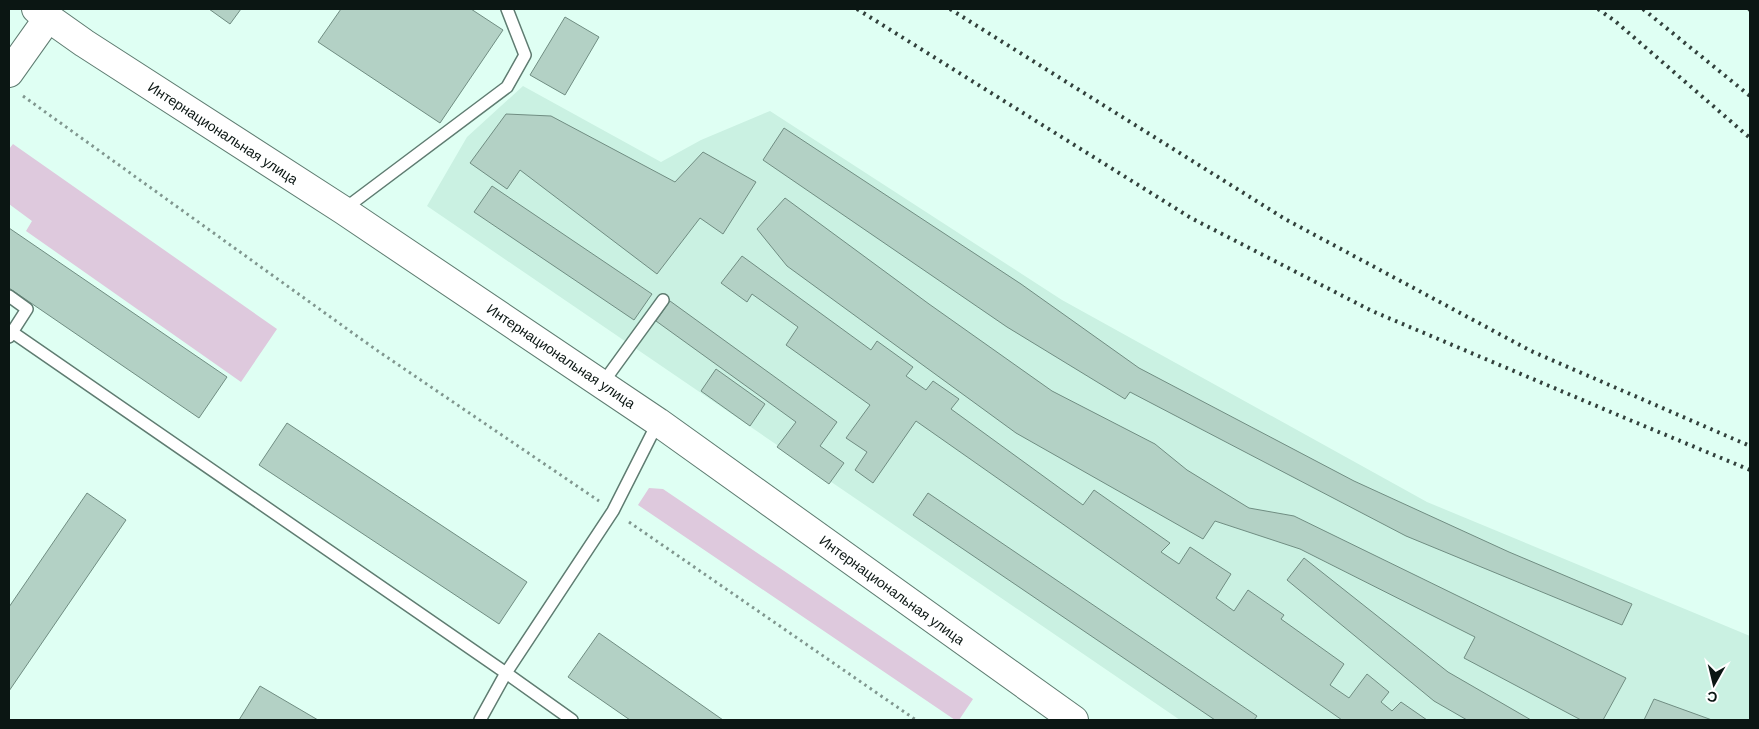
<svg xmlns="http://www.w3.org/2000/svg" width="1759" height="729" viewBox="0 0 1759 729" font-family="Arial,sans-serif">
	<rect width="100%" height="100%" fill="#dffff3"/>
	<!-- built -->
	<path fill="#caf1e2" d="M523 86 661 162 701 140 770 111 1062 300 1427 502 1750 636V720H1180L427 206 467 137Z"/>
	<!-- green -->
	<path fill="#dec9dd" d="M13 144 277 329 241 382 26 231 32 221 9 204V149Z
		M649 488 663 489 973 699 959 720H955L638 505Z"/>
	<!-- building -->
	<path fill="#b3d1c5" stroke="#708d82" d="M209 9H241L230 24Z
		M341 9H471L503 30 440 123 318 42Z
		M565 17 599 37 565 95 530 75Z
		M506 114 551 116 675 182 703 152 756 182 723 234 700 218 657 274 520 170 507 189 470 163Z
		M784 128 1021 284 1139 368 1354 481 1509 552 1632 604 1622 625 1406 536 1130 392 1125 399 1007 327 763 160Z
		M492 186 652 294 634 320 474 212Z
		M785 198 929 304 1052 391 1155 444 1187 470 1249 508 1294 516 1626 678 1603 720H1581L1464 658 1475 637 1300 549 1215 521 1203 539 1016 433 787 266 757 229Z
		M9 228 227 377 199 418 9 288Z
		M742 256 871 350 877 341 913 367 906 376 926 390 933 381 959 399 951 409 1083 505 1094 490 1170 543 1161 552 1179 564 1190 547 1231 574 1216 598 1234 611 1248 590 1284 615 1281 619 1344 664 1330 685 1349 698 1367 674 1389 692 1381 702 1392 711 1401 702 1427 720H1342L916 421 873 483 855 470 867 452 846 438 870 405 786 345 798 327 752 294 747 302 721 283Z
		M670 301 837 422 820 446 844 463 829 484 777 447 796 422 656 321Z
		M716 369 765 404 750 426 701 391Z
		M287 423 527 582 499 624 259 465Z
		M87 493 126 520 9 691V607Z
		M928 493 1257 716 1254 720H1215L913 515Z
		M1304 558 1448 672 1531 720H1467L1434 701 1287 580Z
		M599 633 723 720H630L568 677Z
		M260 686 318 720H239Z
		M1654 699 1712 720H1644Z"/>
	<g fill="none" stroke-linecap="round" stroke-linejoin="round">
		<!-- service casing -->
		<g stroke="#5f7c71" stroke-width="14">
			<path id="service" d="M343 210 507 87 525 55 507 9
				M9 296 27 309 9 337
				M12 332 506 673 480 720
				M602 384 663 300
				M572 720 506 673 613 511 658 422"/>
		</g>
		<!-- tertiary casing -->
		<g stroke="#5f7c71" stroke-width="30">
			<path id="tertiary" d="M9 73 48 18"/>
		</g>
		<!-- secondary casing -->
		<g stroke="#5f7c71" stroke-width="30">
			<path id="secondary" d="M36 9 84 43 343 210 658 422 1074 720"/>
		</g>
		<!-- path -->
		<path stroke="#80978f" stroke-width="3" stroke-dasharray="2.5 4" stroke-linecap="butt" d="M23 96 375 349 599 501
			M629 522 916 720"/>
		<!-- service -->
		<use href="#service" stroke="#fff" stroke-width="11"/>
		<!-- tertiary -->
		<use href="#tertiary" stroke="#fff" stroke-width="28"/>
		<!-- secondary -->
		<use href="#secondary" stroke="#fff" stroke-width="28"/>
		<!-- rail -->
		<path stroke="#32413c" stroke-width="4" stroke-dasharray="2.5 5" stroke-linecap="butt" d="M857 9 1191 218 1372 311 1625 418 1750 470
			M950 9 1285 219 1531 351 1750 446
			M1598 9 1615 21 1750 138
			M1643 9 1750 96
			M1749 9 1750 10"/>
	</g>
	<g text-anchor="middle" stroke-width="5" stroke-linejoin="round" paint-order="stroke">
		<!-- street labels -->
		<g font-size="14" fill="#0b1613" stroke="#fff">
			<text transform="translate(223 133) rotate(33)" y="5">Интернациональная улица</text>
			<text transform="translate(561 356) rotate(34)" y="5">Интернациональная улица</text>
			<text transform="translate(892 590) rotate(36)" y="5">Интернациональная улица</text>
		</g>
	</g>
	<!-- border -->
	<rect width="1759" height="729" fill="none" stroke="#0b1613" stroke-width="20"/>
	<!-- north arrow -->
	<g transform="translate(1714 684) rotate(188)" stroke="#ffffff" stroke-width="4" paint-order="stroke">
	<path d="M0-4L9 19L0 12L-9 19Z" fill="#0b1613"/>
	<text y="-8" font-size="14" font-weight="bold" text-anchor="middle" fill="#0b1613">С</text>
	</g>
</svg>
